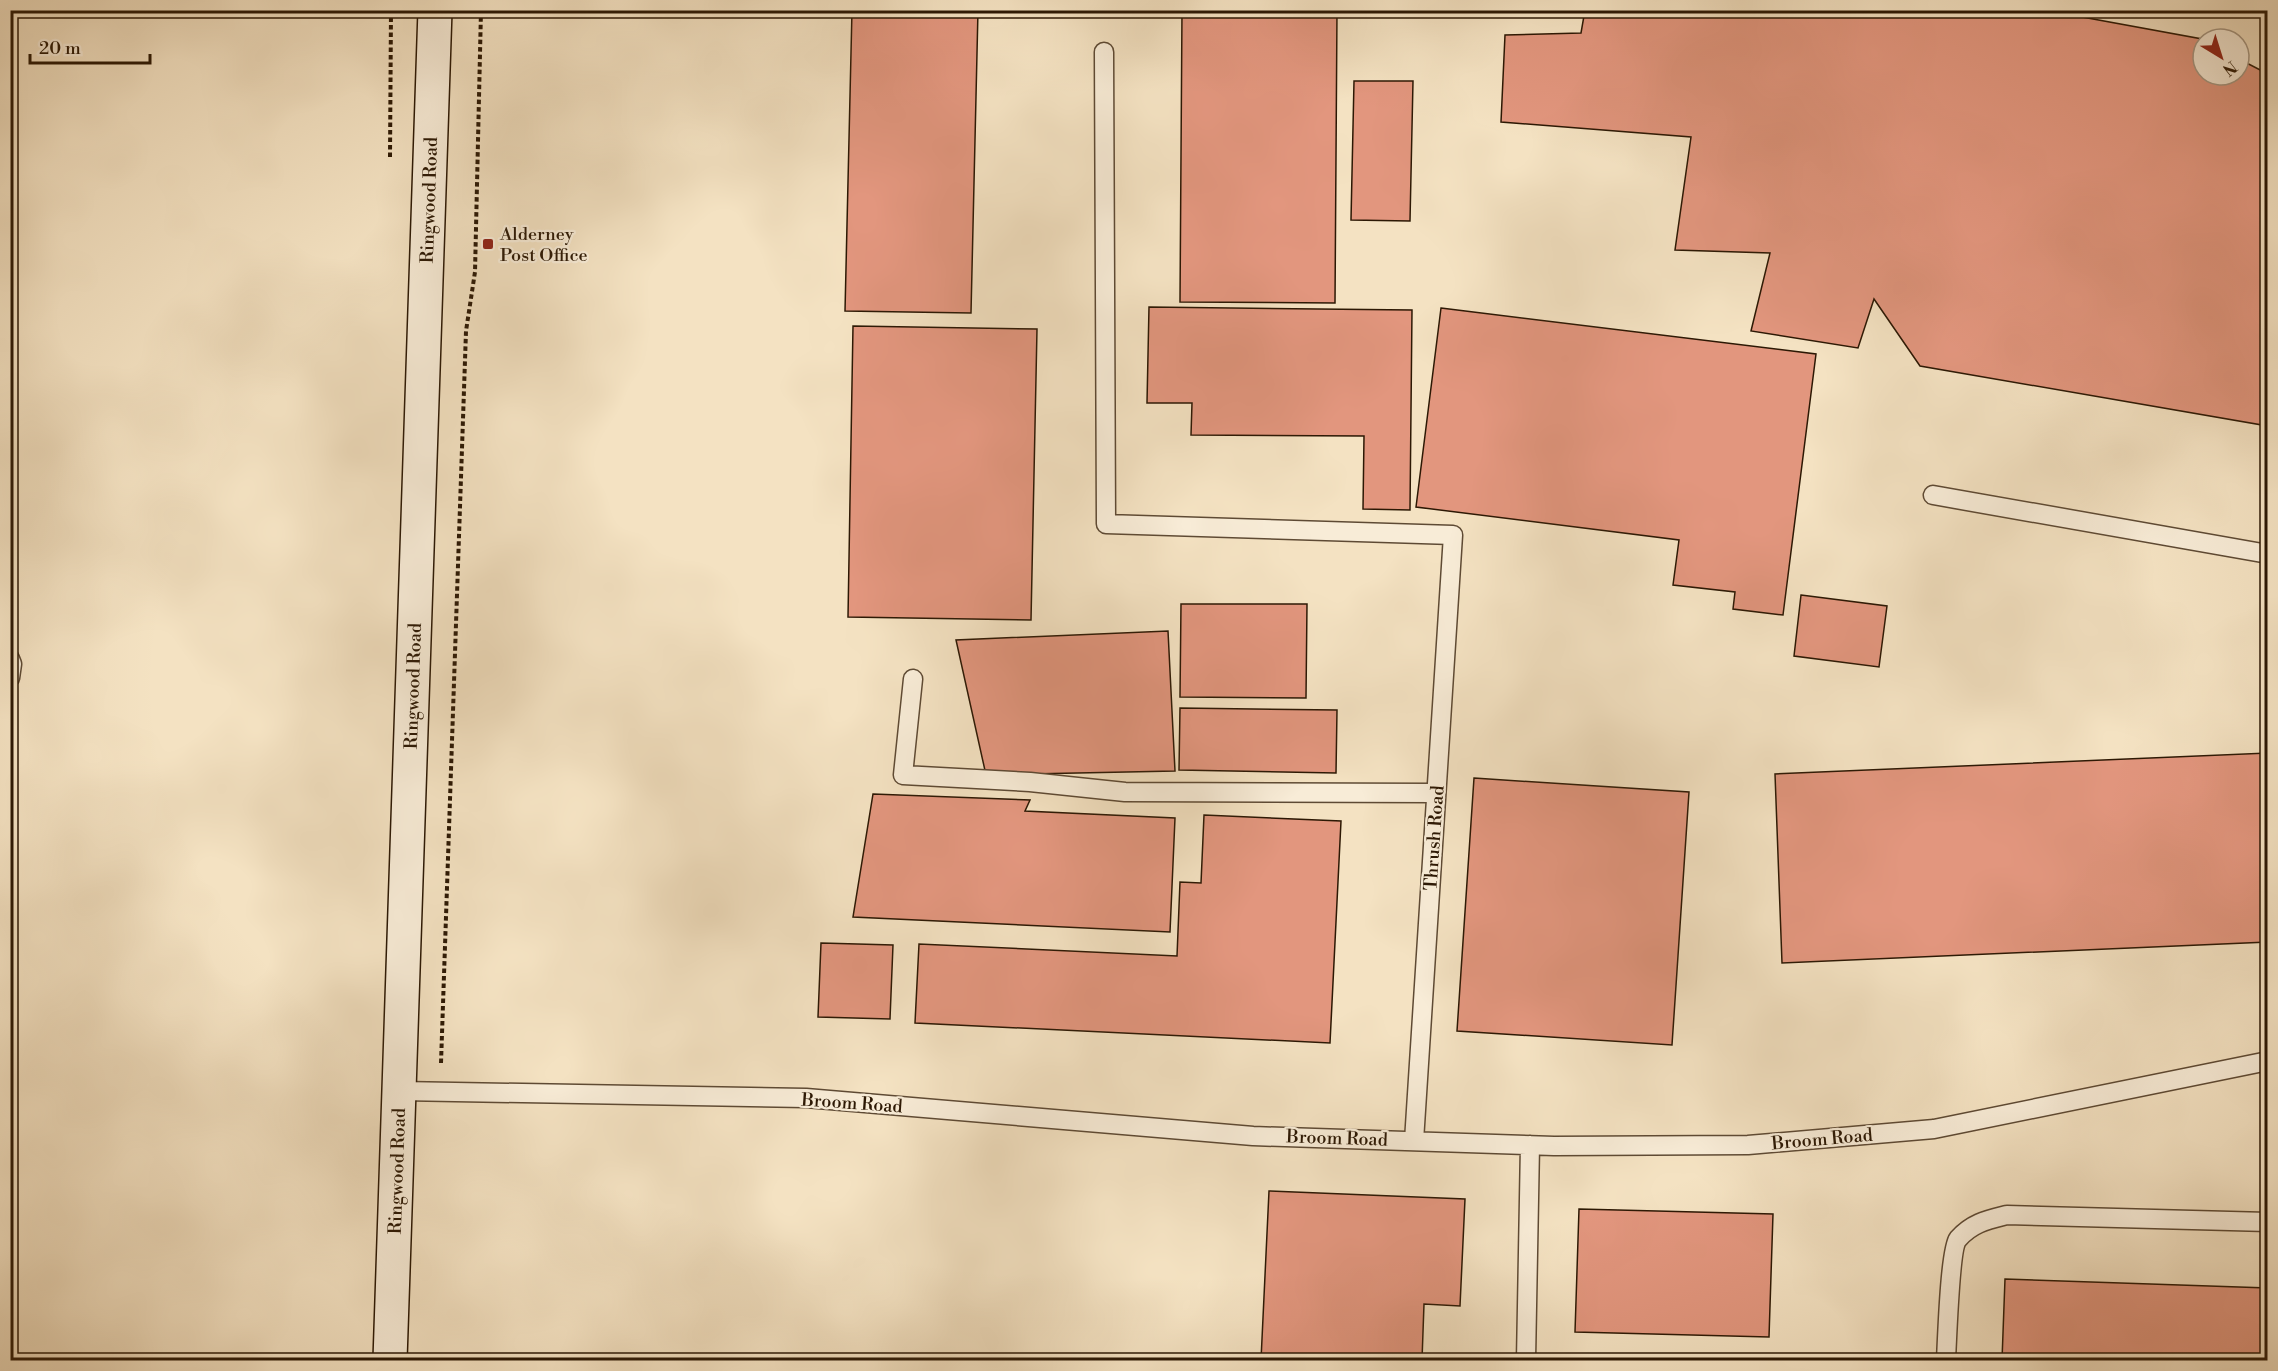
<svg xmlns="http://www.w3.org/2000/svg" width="2278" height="1371" viewBox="0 0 2278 1371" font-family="'Libre Bodoni',serif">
	<rect width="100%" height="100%" fill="#f4e2c2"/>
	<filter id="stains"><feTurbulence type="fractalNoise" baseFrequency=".00333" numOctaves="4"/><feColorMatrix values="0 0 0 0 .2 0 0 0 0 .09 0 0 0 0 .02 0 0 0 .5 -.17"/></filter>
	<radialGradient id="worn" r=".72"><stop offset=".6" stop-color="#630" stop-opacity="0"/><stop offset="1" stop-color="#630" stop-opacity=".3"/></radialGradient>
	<!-- building -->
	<path fill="#e2967e" stroke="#2c1804" stroke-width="1.5" d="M852 10H978L971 313 845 311Z
		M1182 10H1337L1335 303 1180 302Z
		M1585 10H2044L2202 39 2203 75H2239V59L2268 74V426L1920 366 1874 299 1858 348 1751 331 1770 253 1675 250 1691 137 1501 122 1505 35 1581 33Z
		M1354 81H1413L1410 221 1351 220Z
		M1149 307 1412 310 1410 510 1363 509 1364 436 1191 435 1192 403H1147Z
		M1441 308 1816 354 1783 615 1733 609 1735 592 1673 585 1679 540 1416 507Z
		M853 326 1037 329 1031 620 848 617Z
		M1801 595 1887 606 1879 667 1794 656Z
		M1181 604H1307L1306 698 1180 697Z
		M1168 631 1175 771 986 775 956 640Z
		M1180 708 1337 710 1336 773 1179 770Z
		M2268 753V942L1782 963 1775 774Z
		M1474 778 1689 792 1672 1045 1457 1031Z
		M873 794 1030 800 1025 811 1175 818 1170 932 853 917Z
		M1204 815 1341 821 1330 1043 915 1023 919 944 1177 956 1180 882 1201 883Z
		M821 943 893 945 890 1019 818 1017Z
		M1269 1191 1465 1199 1460 1306 1424 1304 1422 1360H1261Z
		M1579 1209 1773 1214 1769 1337 1575 1332Z
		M2005 1279 2268 1288V1360H2002Z"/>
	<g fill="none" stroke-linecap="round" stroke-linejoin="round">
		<!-- lane casing -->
		<g stroke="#5e4a34" stroke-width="21">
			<path id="lane" d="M1104 52 1106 524 1453 535 1414 1141
				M1933 495 2268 554
				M10 659 12 664 10 678
				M913 679 903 775 1030 782 1125 792 1436 793
				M400 1091 806 1098 1253 1136 1554 1146 1748 1145 1934 1129 2268 1061
				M1526 1360 1530 1145
				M1946 1360C1947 1342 1950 1249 1958 1239 1972 1223 1987 1220 2007 1215L2268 1222"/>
		</g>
		<!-- secondary casing -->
		<g stroke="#2c1804" stroke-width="36">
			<path id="secondary" d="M390 1360 435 10"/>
		</g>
		<!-- path -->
		<path stroke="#2c1804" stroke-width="4" stroke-dasharray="4.5 3" stroke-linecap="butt" d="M390 157 391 10
			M441 1063 466 331 475 272 481 10"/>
		<!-- lane -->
		<use href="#lane" stroke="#f8ecd7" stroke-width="18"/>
		<!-- secondary -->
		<use href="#secondary" stroke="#f8ecd7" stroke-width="33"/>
	</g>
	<!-- markers -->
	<rect fill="#8f2418" stroke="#f8ecd7" stroke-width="2" x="482" y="238" width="12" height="12" rx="3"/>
	<g text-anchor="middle" stroke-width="4.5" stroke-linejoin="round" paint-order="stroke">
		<!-- street labels -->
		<g font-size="18" fill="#2c1804" stroke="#f8ecd7">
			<text transform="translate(429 200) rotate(-88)" y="6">Ringwood Road</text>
			<text transform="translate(413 686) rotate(-88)" y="6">Ringwood Road</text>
			<text transform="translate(1434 838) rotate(-86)" y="6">Thrush Road</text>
			<text transform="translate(852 1103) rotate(4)" y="6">Broom Road</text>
			<text transform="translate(1337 1138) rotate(2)" y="6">Broom Road</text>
			<text transform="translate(1822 1139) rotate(-5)" y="6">Broom Road</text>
			<text transform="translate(397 1171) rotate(-88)" y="6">Ringwood Road</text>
		</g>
		<!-- poi labels -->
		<g font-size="18" fill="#2c1804" stroke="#f8ecd7" text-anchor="start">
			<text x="500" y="240">Alderney<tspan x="500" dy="21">Post Office</tspan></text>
		</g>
	</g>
	<!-- margin -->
	<rect width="2278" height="1371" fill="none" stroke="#f4e2c2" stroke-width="36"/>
	<rect x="12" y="12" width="2254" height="1347" fill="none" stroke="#2c1804" stroke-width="3"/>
	<rect x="18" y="18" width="2242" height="1335" fill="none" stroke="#2c1804" stroke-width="1.5"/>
	<!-- north arrow -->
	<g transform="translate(2221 57) rotate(142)"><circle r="28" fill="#f8ecd7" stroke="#a69783" stroke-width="1.5"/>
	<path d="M0-4.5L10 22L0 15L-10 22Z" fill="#8f2418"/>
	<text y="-9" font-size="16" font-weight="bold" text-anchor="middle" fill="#2c1804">N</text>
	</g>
	<!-- scale -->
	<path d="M30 54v9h120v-9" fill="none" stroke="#2c1804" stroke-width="3"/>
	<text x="39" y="54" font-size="18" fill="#2c1804" stroke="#f8ecd7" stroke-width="4.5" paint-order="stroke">20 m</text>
	<rect width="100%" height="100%" filter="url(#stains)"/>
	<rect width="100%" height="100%" fill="url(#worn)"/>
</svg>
